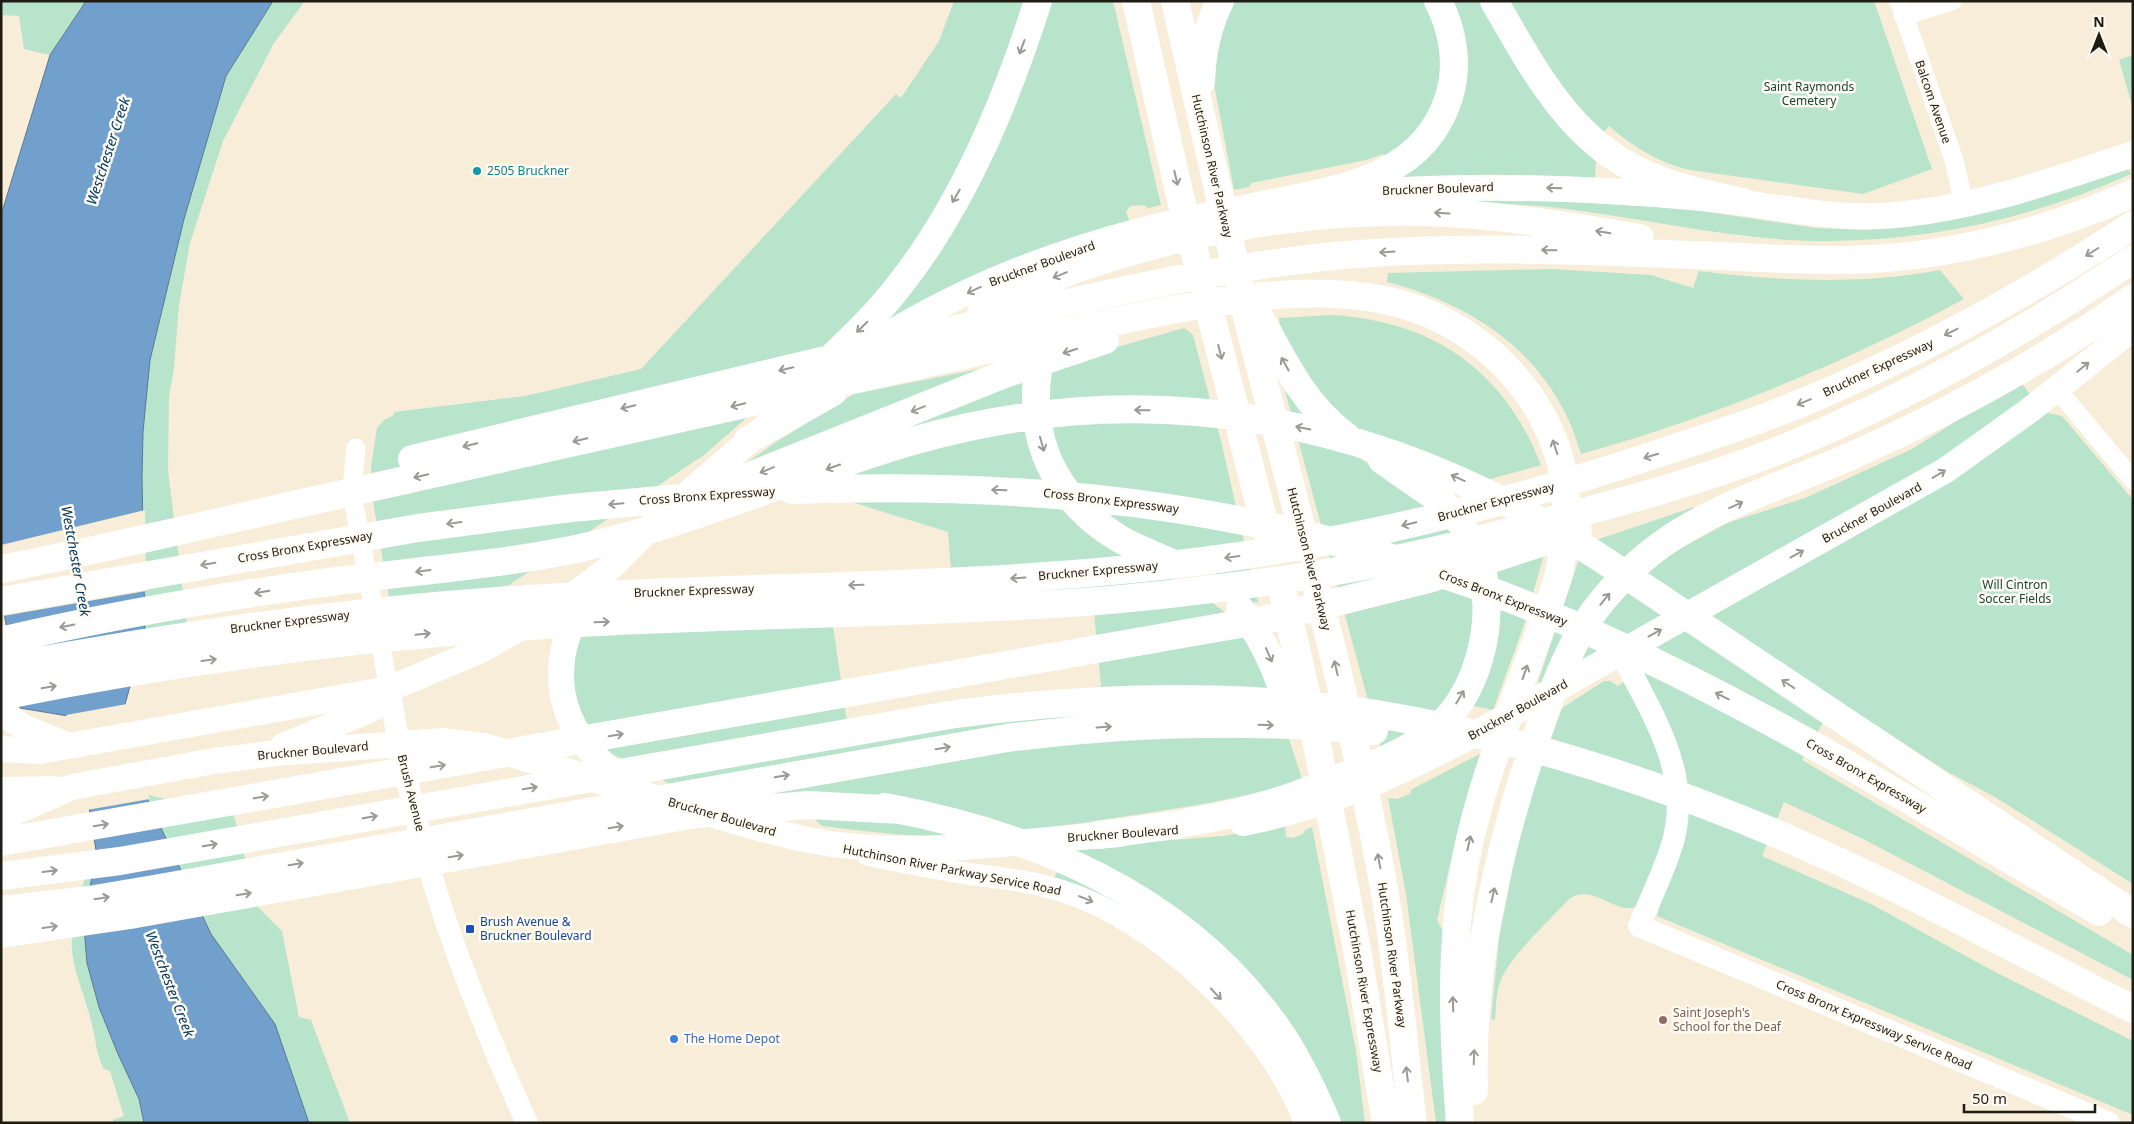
<svg xmlns="http://www.w3.org/2000/svg" width="2134" height="1124" viewBox="0 0 2134 1124" font-family="'Noto Sans',sans-serif">
	<rect width="100%" height="100%" fill="#f7edd8"/>
	<!-- green -->
	<path fill="#b9e4cc" d="M1 1H86L50 55 24 49 19 16 1 15Z
		M273 1H305L274 43 223 141 190 243 179 305 174 368 169 397 168 471 187 623 145 632 142 477 143 432 150 360 184 219 226 76Z
		M954 1H1027L990 106 931 221 866 313 704 455 509 585 392 616 372 495 371 466 377 428 384 420 394 415V412L525 396 641 369 896 94 901 98 939 41Z
		M1049 1H1113L1161 205 1148 208 1144 205 1130 206 1126 212 1130 222 1080 236 987 269 888 320C968 234 1005 108 1049 1Z
		M1229 1H1426L1445 50 1435 110 1393 160 1383 154 1366 160 1251 183 1249 187 1234 190 1213 79 1216 30Z
		M1449 1H1484L1596 162 1595 180H1398L1434 146Z
		M1503 1H1874L1932 169 1863 194 1690 170C1659 163 1633 147 1609 126L1602 134 1583 116Z
		M2133 55V109L2119 60Z
		M2128 169 2131 174C2036 217 1935 240 1830 241 1742 242 1654 220 1567 209 1525 203 1481 204 1439 202L1529 199 1688 209 1816 228 1866 230 1909 226Z
		M1551 269 1651 275 1693 288 1699 271C1779 281 1861 285 1940 270L1964 299C1843 364 1713 417 1581 454 1554 359 1479 306 1387 282L1388 273Z
		M1332 315C1433 321 1504 370 1541 465L1458 488 1442 485 1324 406 1280 327 1279 318Z
		M1184 328 1193 335 1221 441 1258 602 1251 603 1219 576 1192 560 1122 526 1084 492 1066 468 1053 437 1046 383 1054 365Z
		M1014 362 1025 371C1012 441 1044 507 1103 545L1190 585 1232 618 1267 671 1302 779C1252 797 1199 805 1147 813 1082 823 1016 834 950 836 907 837 864 831 822 826L813 818 708 804 609 752 593 738 573 699 576 634 828 592 848 729 1101 686 1092 591 953 598 948 532 755 472 687 505 776 442 854 394Z
		M1281 376 1349 451 1402 486 1459 538 1475 593 1473 630 1459 677 1440 708 1414 730 1381 749Z
		M2020 381 2032 397 1946 458 1582 661 1589 645 1615 602 1657 565 1673 553 1727 523 1805 498 1912 449Z
		M2044 412 2062 416 2133 500V884L1995 797 1946 771 1836 699 1802 760 2133 955V980L1861 838 1784 802 1762 856 1871 904 1995 972 2133 1041V1115L1657 916 1688 791 1685 769 1676 740 1641 666 1649 650Z
		M1694 507 1544 684 1538 682 1584 544Z
		M1544 555 1523 628 1493 710 1468 705 1495 577 1499 569Z
		M1604 681H1610L1618 686 1624 682C1652 735 1678 781 1662 842 1657 864 1645 886 1637 906 1618 917 1593 882 1569 899 1550 920 1509 957 1500 982 1496 993 1496 1007 1495 1020L1491 1019 1499 938 1517 847 1530 797 1562 708Z
		M1482 753 1462 815 1437 920 1441 928 1445 929 1448 1123H1436L1406 894 1388 798 1397 799 1410 794 1412 789Z
		M145 794 234 816 258 907 282 931 299 1017 311 1020 350 1123H309L275 1024 211 934Z
		M1285 826 1286 837 1293 838 1303 834 1305 830 1312 827 1356 1051 1365 1123H1339C1328 1098 1318 1070 1305 1046 1275 994 1231 951 1185 914L1168 936 1100 895 1054 878 1071 848 1223 836Z
		M96 850 87 963 118 1054 139 1099 144 1123H114L113 1120 124 1116 110 1071 104 1069C96 1054 96 1040 92 1025 87 1002 77 981 73 958 67 928 84 877 96 850Z"/>
	<!-- water -->
	<path fill="#72a0cc" stroke="#597895" d="M86 1H273L226 76 184 219 150 360 143 432 142 477 145 632 124 708 138 779 211 934 275 1024 309 1123H144L139 1099 118 1054 99 1007 87 963 84 927 96 850 74 717 20 708 1 594V215L50 55Z"/>
	<!-- pier -->
	<path fill="#f7edd8" d="M145 510 146 591 3 616 1 545Z
		M127 704 141 778 150 799 87 810 72 719 67 718 66 715Z"/>
	<g fill="none" stroke-linecap="round" stroke-linejoin="round">
		<!-- minor -->
		<path stroke="#fff" stroke-width="19" d="M1899 1 1954 160 1964 204
			M1903 16 1952 1
			M2057 389 2133 480
			M356 448 353 479 354 505 389 689"/>
		<!-- tertiary -->
		<path stroke="#fff" stroke-width="22" d="M1621 653C1650 711 1691 770 1674 838 1666 868 1651 897 1639 926L2109 1123
			M389 689C405 781 427 874 460 961 480 1016 503 1070 527 1123
			M868 855C901 862 935 868 969 874 1000 878 1032 881 1062 891 1157 920 1271 1029 1305 1123"/>
		<!-- secondary -->
		<path stroke="#fff" stroke-width="26" d="M1339 195C1460 183 1581 187 1702 198 1761 203 1822 219 1882 216 1968 211 2052 181 2133 154
			M869 347C989 268 1135 225 1275 203
			M563 603 612 566 663 515 765 427
			M581 606C541 676 563 742 630 784
			M1 712 23 727 67 745
			M283 746 372 709 388 690
			M1 749 40 751 389 689 481 650 525 625
			M1 790 55 789
			M711 814C751 826 791 838 832 844 927 857 1025 840 1120 834
			M1 818 72 787 214 761 276 753 443 741 484 746 666 801
			M1243 823C1332 806 1409 769 1488 727L1946 470 2030 410 2133 328"/>
		<!-- motorway -->
		<path stroke="#fff" stroke-width="28" d="M1136 1 1179 192 1269 541
			M1175 1 1247 317 1307 549
			M1494 1C1531 65 1568 137 1637 170 1670 187 1707 194 1743 202
			M1201 82C1202 54 1207 27 1220 1
			M1253 207C1329 190 1422 184 1449 97 1459 65 1453 30 1438 1
			M1256 310C1281 356 1303 405 1346 436
			M981 313C1016 295 1051 277 1088 265 1191 230 1314 209 1422 212 1496 214 1568 226 1640 238
			M1043 346C1022 427 1048 493 1118 538 1135 548 1155 555 1174 564
			M830 359C854 336 878 313 898 287 964 204 1006 101 1038 1
			M748 440 833 392
			M412 459C577 418 743 379 909 340 1046 308 1184 272 1324 257 1447 245 1570 250 1693 255 1758 257 1823 263 1887 258 1972 251 2055 228 2133 193
			M1382 460 1441 501 1463 525
			M735 482 1002 375 1105 340
			M792 490C1032 481 1250 504 1477 586 1697 667 1897 794 2099 912
			M1 569C110 548 217 522 325 498 520 454 715 410 910 367 971 353 1032 340 1093 326 1182 307 1296 281 1385 300 1473 318 1549 390 1564 479 1569 512 1565 545 1558 577 1529 671 1485 761 1466 858 1449 947 1453 1034 1460 1123
			M1317 589C1343 692 1368 795 1386 900 1398 974 1404 1049 1413 1123
			M1284 597 1311 714 1358 955 1386 1123
			M1 601 418 528 571 508 727 494
			M1240 609C1267 642 1280 680 1293 720
			M1 641C112 615 224 596 337 581 417 571 497 565 576 549 690 524 797 475 909 442 1153 371 1389 419 1599 557L2133 914
			M1 668C186 633 373 607 561 597 775 585 990 588 1203 561 1346 543 1486 509 1623 465 1686 444 1750 425 1811 399 1923 351 2031 292 2133 225
			M1 696C186 659 373 635 561 624 731 614 901 614 1070 603 1148 598 1225 588 1301 577 1386 564 1468 543 1550 521 1625 501 1700 481 1772 453 1900 402 2019 336 2133 259
			M885 807C1032 834 1180 895 1271 1020 1295 1052 1312 1087 1327 1123
			M1099 835C1153 828 1209 821 1262 806 1290 799 1317 787 1344 776 1375 765 1409 751 1435 730 1478 694 1494 627 1483 574
			M1 842 1273 618 1429 579 1578 531
			M1 876 120 861 955 714C1094 696 1238 692 1377 714 1509 736 1646 779 1770 831 1894 883 2013 949 2133 1009
			M1 910 89 900 154 889 1007 738C1129 722 1252 719 1374 731
			M1 934 130 915 696 814 808 805 902 810
			M1474 1091C1470 973 1497 852 1535 741 1547 706 1560 669 1578 636 1598 601 1629 568 1662 544 1718 504 1788 484 1851 456 1950 412 2045 360 2133 298"/>
	</g>
	<!-- one-way arrows -->
	<defs><path id="oneway-shaft" d="M-6 0H5M1.5-3L5.5 0L1.5 3" fill="none" stroke-width="1.6" stroke-linecap="round" stroke-linejoin="round" transform="scale(1.25)"/></defs>
	<g stroke="#9a9995">
		<use href="#oneway-shaft" transform="translate(1022 47) rotate(110)"/>
		<use href="#oneway-shaft" transform="translate(1176 178) rotate(77)"/>
		<use href="#oneway-shaft" transform="translate(1554 188) rotate(-178)"/>
		<use href="#oneway-shaft" transform="translate(956 196) rotate(120)"/>
		<use href="#oneway-shaft" transform="translate(1442 213) rotate(-177)"/>
		<use href="#oneway-shaft" transform="translate(1603 232) rotate(-170)"/>
		<use href="#oneway-shaft" transform="translate(1549 250) rotate(-179)"/>
		<use href="#oneway-shaft" transform="translate(1387 252) rotate(176)"/>
		<use href="#oneway-shaft" transform="translate(2092 252) rotate(148)"/>
		<use href="#oneway-shaft" transform="translate(1060 275) rotate(158)"/>
		<use href="#oneway-shaft" transform="translate(974 290) rotate(155)"/>
		<use href="#oneway-shaft" transform="translate(862 327) rotate(135)"/>
		<use href="#oneway-shaft" transform="translate(1951 332) rotate(153)"/>
		<use href="#oneway-shaft" transform="translate(1070 351) rotate(162)"/>
		<use href="#oneway-shaft" transform="translate(1220 352) rotate(76)"/>
		<use href="#oneway-shaft" transform="translate(1285 364) rotate(-119)"/>
		<use href="#oneway-shaft" transform="translate(2083 367) rotate(-39)"/>
		<use href="#oneway-shaft" transform="translate(786 369) rotate(167)"/>
		<use href="#oneway-shaft" transform="translate(1804 402) rotate(158)"/>
		<use href="#oneway-shaft" transform="translate(738 405) rotate(167)"/>
		<use href="#oneway-shaft" transform="translate(628 407) rotate(167)"/>
		<use href="#oneway-shaft" transform="translate(918 409) rotate(158)"/>
		<use href="#oneway-shaft" transform="translate(1142 410) rotate(-179)"/>
		<use href="#oneway-shaft" transform="translate(1303 428) rotate(-168)"/>
		<use href="#oneway-shaft" transform="translate(580 440) rotate(167)"/>
		<use href="#oneway-shaft" transform="translate(1042 444) rotate(74)"/>
		<use href="#oneway-shaft" transform="translate(470 445) rotate(166)"/>
		<use href="#oneway-shaft" transform="translate(1555 447) rotate(-108)"/>
		<use href="#oneway-shaft" transform="translate(1651 456) rotate(163)"/>
		<use href="#oneway-shaft" transform="translate(833 467) rotate(161)"/>
		<use href="#oneway-shaft" transform="translate(767 470) rotate(158)"/>
		<use href="#oneway-shaft" transform="translate(1939 474) rotate(-31)"/>
		<use href="#oneway-shaft" transform="translate(421 476) rotate(167)"/>
		<use href="#oneway-shaft" transform="translate(1458 478) rotate(-156)"/>
		<use href="#oneway-shaft" transform="translate(999 490) rotate(-178)"/>
		<use href="#oneway-shaft" transform="translate(616 504) rotate(175)"/>
		<use href="#oneway-shaft" transform="translate(1736 505) rotate(-24)"/>
		<use href="#oneway-shaft" transform="translate(454 523) rotate(172)"/>
		<use href="#oneway-shaft" transform="translate(1409 524) rotate(167)"/>
		<use href="#oneway-shaft" transform="translate(1797 554) rotate(-29)"/>
		<use href="#oneway-shaft" transform="translate(1232 557) rotate(172)"/>
		<use href="#oneway-shaft" transform="translate(208 564) rotate(170)"/>
		<use href="#oneway-shaft" transform="translate(423 571) rotate(173)"/>
		<use href="#oneway-shaft" transform="translate(1018 578) rotate(176)"/>
		<use href="#oneway-shaft" transform="translate(856 585) rotate(178)"/>
		<use href="#oneway-shaft" transform="translate(262 592) rotate(171)"/>
		<use href="#oneway-shaft" transform="translate(1605 599) rotate(-51)"/>
		<use href="#oneway-shaft" transform="translate(602 622) rotate(-2)"/>
		<use href="#oneway-shaft" transform="translate(67 626) rotate(169)"/>
		<use href="#oneway-shaft" transform="translate(1655 633) rotate(-29)"/>
		<use href="#oneway-shaft" transform="translate(423 634) rotate(-6)"/>
		<use href="#oneway-shaft" transform="translate(1269 655) rotate(66)"/>
		<use href="#oneway-shaft" transform="translate(209 660) rotate(-8)"/>
		<use href="#oneway-shaft" transform="translate(1336 668) rotate(-103)"/>
		<use href="#oneway-shaft" transform="translate(1525 672) rotate(-71)"/>
		<use href="#oneway-shaft" transform="translate(1788 684) rotate(-146)"/>
		<use href="#oneway-shaft" transform="translate(49 687) rotate(-10)"/>
		<use href="#oneway-shaft" transform="translate(1722 696) rotate(-153)"/>
		<use href="#oneway-shaft" transform="translate(1460 697) rotate(-59)"/>
		<use href="#oneway-shaft" transform="translate(1266 725) rotate(2)"/>
		<use href="#oneway-shaft" transform="translate(1104 727) rotate(-4)"/>
		<use href="#oneway-shaft" transform="translate(616 735) rotate(-10)"/>
		<use href="#oneway-shaft" transform="translate(943 748) rotate(-9)"/>
		<use href="#oneway-shaft" transform="translate(438 766) rotate(-10)"/>
		<use href="#oneway-shaft" transform="translate(782 776) rotate(-10)"/>
		<use href="#oneway-shaft" transform="translate(530 788) rotate(-10)"/>
		<use href="#oneway-shaft" transform="translate(261 797) rotate(-10)"/>
		<use href="#oneway-shaft" transform="translate(370 817) rotate(-10)"/>
		<use href="#oneway-shaft" transform="translate(101 825) rotate(-10)"/>
		<use href="#oneway-shaft" transform="translate(616 827) rotate(-10)"/>
		<use href="#oneway-shaft" transform="translate(1469 843) rotate(-77)"/>
		<use href="#oneway-shaft" transform="translate(210 845) rotate(-10)"/>
		<use href="#oneway-shaft" transform="translate(456 856) rotate(-10)"/>
		<use href="#oneway-shaft" transform="translate(1379 861) rotate(-101)"/>
		<use href="#oneway-shaft" transform="translate(296 864) rotate(-10)"/>
		<use href="#oneway-shaft" transform="translate(50 871) rotate(-7)"/>
		<use href="#oneway-shaft" transform="translate(244 894) rotate(-10)"/>
		<use href="#oneway-shaft" transform="translate(1493 895) rotate(-77)"/>
		<use href="#oneway-shaft" transform="translate(102 898) rotate(-9)"/>
		<use href="#oneway-shaft" transform="translate(1086 899) rotate(23)"/>
		<use href="#oneway-shaft" transform="translate(50 927) rotate(-8)"/>
		<use href="#oneway-shaft" transform="translate(1216 994) rotate(47)"/>
		<use href="#oneway-shaft" transform="translate(1453 1004) rotate(-92)"/>
		<use href="#oneway-shaft" transform="translate(1474 1057) rotate(-88)"/>
		<use href="#oneway-shaft" transform="translate(1407 1074) rotate(-97)"/>
	</g>
	<!-- markers -->
	<circle fill="#0f9aa8" stroke="#fffbf2" stroke-width="2" cx="477" cy="171" r="5"/>
	<rect fill="#1a4fb4" stroke="#fffbf2" stroke-width="2" x="465" y="924" width="10" height="10" rx="2.5"/>
	<circle fill="#8d6e63" stroke="#fffbf2" stroke-width="2" cx="1663" cy="1020" r="5"/>
	<circle fill="#3f7fe0" stroke="#fffbf2" stroke-width="2" cx="674" cy="1039" r="5"/>
	<g text-anchor="middle" stroke-width="5" stroke-linejoin="round" paint-order="stroke">
		<!-- park labels -->
		<g font-size="12" fill="#154831" stroke="#fffbf2">
			<text x="1809" y="91">Saint Raymonds<tspan x="1809" dy="14">Cemetery</tspan></text>
			<text x="2015" y="589">Will Cintron<tspan x="2015" dy="14">Soccer Fields</tspan></text>
		</g>
		<!-- street labels -->
		<g font-size="12" fill="#1f1c14" stroke="#fffbf2">
			<text transform="translate(1933 102) rotate(71)" y="4">Balcom Avenue</text>
			<text transform="translate(1212 166) rotate(77)" y="4">Hutchinson River Parkway</text>
			<text transform="translate(1438 189) rotate(-2)" y="4">Bruckner Boulevard</text>
			<text transform="translate(1042 264) rotate(-20)" y="4">Bruckner Boulevard</text>
			<text transform="translate(1878 368) rotate(-25)" y="4">Bruckner Expressway</text>
			<text transform="translate(707 496) rotate(-4)" y="4">Cross Bronx Expressway</text>
			<text transform="translate(1111 501) rotate(7)" y="4">Cross Bronx Expressway</text>
			<text transform="translate(1496 502) rotate(-15)" y="4">Bruckner Expressway</text>
			<text transform="translate(1872 513) rotate(-29)" y="4">Bruckner Boulevard</text>
			<text transform="translate(305 547) rotate(-10)" y="4">Cross Bronx Expressway</text>
			<text transform="translate(1309 559) rotate(76)" y="4">Hutchinson River Parkway</text>
			<text transform="translate(1098 571) rotate(-5)" y="4">Bruckner Expressway</text>
			<text transform="translate(694 591) rotate(-2)" y="4">Bruckner Expressway</text>
			<text transform="translate(1503 598) rotate(21)" y="4">Cross Bronx Expressway</text>
			<text transform="translate(290 622) rotate(-7)" y="4">Bruckner Expressway</text>
			<text transform="translate(1518 710) rotate(-29)" y="4">Bruckner Boulevard</text>
			<text transform="translate(313 751) rotate(-5)" y="4">Bruckner Boulevard</text>
			<text transform="translate(1866 776) rotate(30)" y="4">Cross Bronx Expressway</text>
			<text transform="translate(411 793) rotate(76)" y="4">Brush Avenue</text>
			<text transform="translate(722 817) rotate(16)" y="4">Bruckner Boulevard</text>
			<text transform="translate(1123 834) rotate(-4)" y="4">Bruckner Boulevard</text>
			<text transform="translate(952 870) rotate(11)" y="4">Hutchinson River Parkway Service Road</text>
			<text transform="translate(1392 955) rotate(82)" y="4">Hutchinson River Parkway</text>
			<text transform="translate(1364 991) rotate(80)" y="4">Hutchinson River Expressway</text>
			<text transform="translate(1874 1025) rotate(23)" y="4">Cross Bronx Expressway Service Road</text>
		</g>
		<!-- culture labels -->
		<g font-size="12" fill="#0d838f" stroke="#fffbf2" text-anchor="start">
			<text x="487" y="175">2505 Bruckner</text>
		</g>
		<!-- transit labels -->
		<g font-size="12" fill="#164399" stroke="#fffbf2" text-anchor="start">
			<text x="480" y="926">Brush Avenue &amp;<tspan x="480" dy="14">Bruckner Boulevard</tspan></text>
		</g>
		<!-- education labels -->
		<g font-size="12" fill="#785e54" stroke="#fffbf2" text-anchor="start">
			<text x="1673" y="1017">Saint Joseph's<tspan x="1673" dy="14">School for the Deaf</tspan></text>
		</g>
		<!-- shop labels -->
		<g font-size="12" fill="#366cbe" stroke="#fffbf2" text-anchor="start">
			<text x="684" y="1043">The Home Depot</text>
		</g>
		<!-- water labels -->
		<g font-size="14" font-style="italic" fill="#013a63" stroke="#fffbf2">
			<text transform="translate(108 151) rotate(-72)" y="5">Westchester Creek</text>
			<text transform="translate(76 561) rotate(80)" y="5">Westchester Creek</text>
			<text transform="translate(170 984) rotate(69)" y="5">Westchester Creek</text>
		</g>
	</g>
	<!-- border -->
	<rect width="2134" height="1124" fill="none" stroke="#1f1c14" stroke-width="5"/>
	<!-- north arrow -->
	<g transform="translate(2099 35)" stroke="#fffbf2" stroke-width="4" paint-order="stroke">
	<path d="M0-4L9 19L0 12L-9 19Z" fill="#1f1c14"/>
	<text y="-8" font-size="14" font-weight="bold" text-anchor="middle" fill="#1f1c14">N</text>
	</g>
	<!-- scale -->
	<path d="M1964 1104v8h131v-8" fill="none" stroke="#1f1c14" stroke-width="2.5"/>
	<text x="1972" y="1104" font-size="15" fill="#1f1c14" stroke="#fffbf2" stroke-width="4" paint-order="stroke">50 m</text>
</svg>
